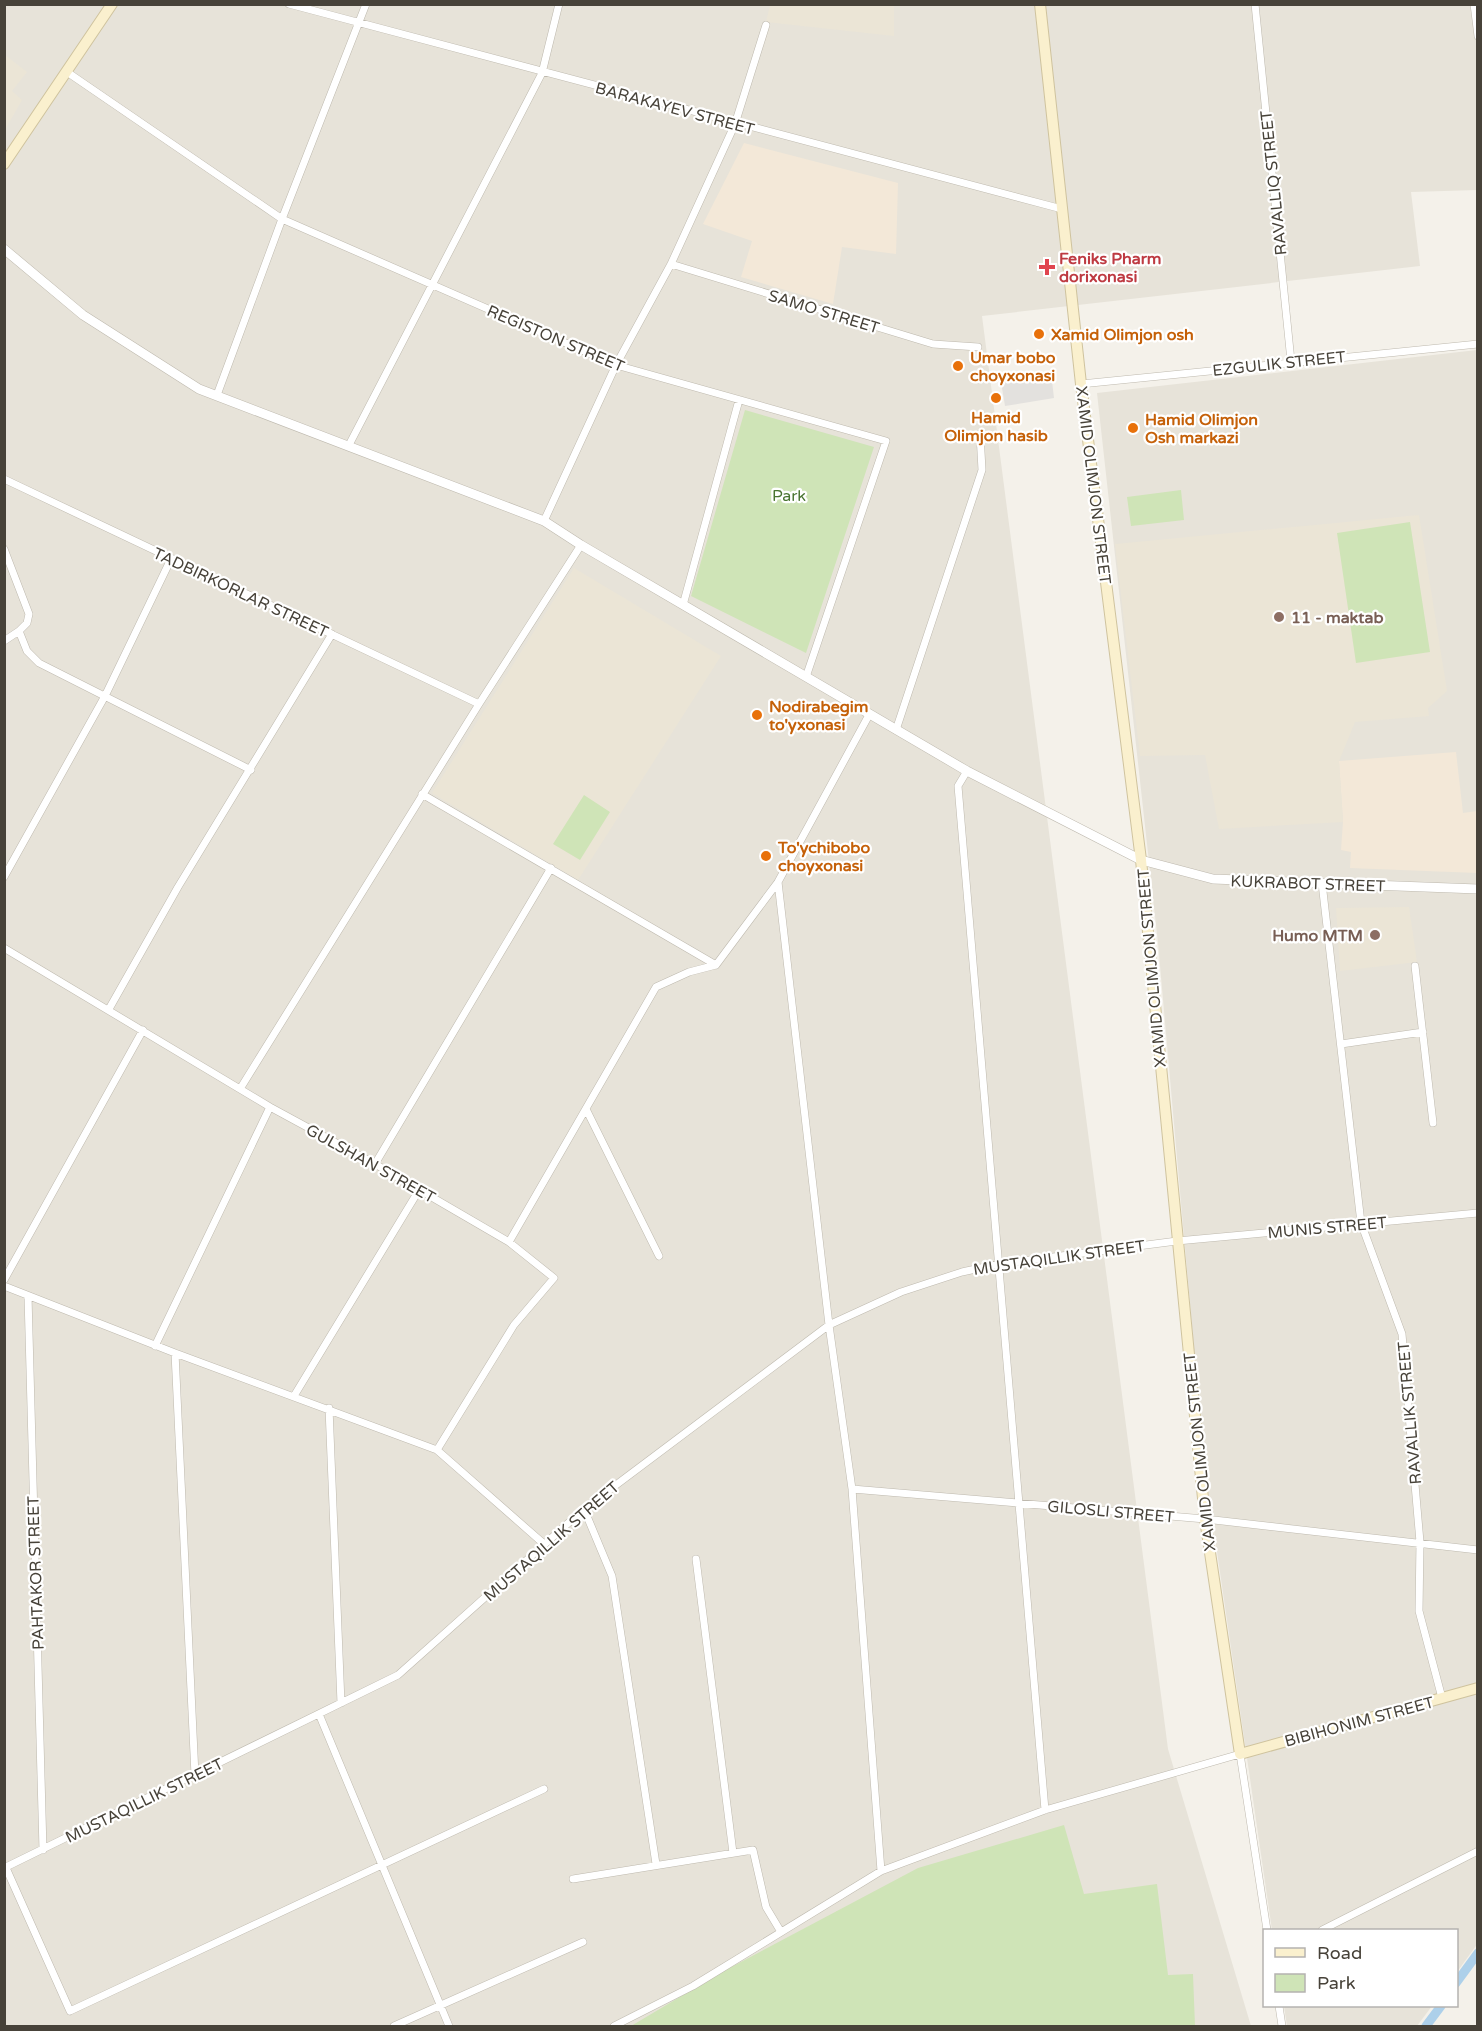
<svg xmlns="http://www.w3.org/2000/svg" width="1482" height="2031" viewBox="0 0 1482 2031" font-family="'Varela Round',sans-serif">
	<rect width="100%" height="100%" fill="#f4f1ea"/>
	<!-- residential -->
	<path fill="#e7e3d9" d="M5 5H1477V190L1411 192 1420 266 982 316 1168 1749 1251 2026H5Z
		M1477 350 1478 1943 1457 1972 1456 1930H1272L1204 1462 1158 943 1097 393Z
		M1284 2006H1432L1417 2026H1287Z"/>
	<!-- commercial -->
	<path fill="#f3e8d8" d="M744 143 898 183 896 254 842 247 833 304 741 277 752 241 703 224Z
		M1456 752 1463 813 1477 811V873L1350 868 1351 852 1341 850 1343 821 1339 761Z"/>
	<!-- education -->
	<path fill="#ebe5d6" d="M770 5H894V36L766 22Z
		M5 55 27 72 12 91 22 100 5 130Z
		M1419 515 1447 691 1428 708 1429 716 1355 722 1339 761 1343 822 1219 829 1205 755 1140 756 1115 544Z
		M574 568 721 656 578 880 432 793Z
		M1409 907 1417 962 1340 971 1336 908Z"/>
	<!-- green -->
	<path fill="#cfe4b7" d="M745 410 874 447 806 653 691 596Z
		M1181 490 1184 520 1131 526 1127 497Z
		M1410 522 1430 652 1356 663 1337 533Z
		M584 795 610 812 580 860 553 844Z
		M1064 1825 1084 1894 1157 1884 1168 1975 1193 1974 1195 2026H631L722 1972 918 1868Z"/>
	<!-- parking -->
	<path fill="#e3e1de" d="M1052 381 1054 398 1005 406 1001 382Z"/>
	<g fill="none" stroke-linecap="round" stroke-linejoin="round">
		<!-- canal -->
		<path stroke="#add0ea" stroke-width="9" d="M1456 1983 1478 1953
			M1426 2026 1441 2006"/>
		<!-- minor casing -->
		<g stroke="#beb9ae" stroke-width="8">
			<path id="minor" d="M289 4 1062 209
				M1255 4 1291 361
				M1474 4 1478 36
				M67 72 282 219 616 365 886 441 806 677
				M671 264 933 344 978 347
				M1081 384 1478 344
				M217 395 282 219 366 4
				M349 445 542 73 559 4
				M4 479 479 704
				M544 521 616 365 671 264 735 124 766 25
				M4 549 29 614 27 623 19 631
				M683 605 739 400
				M4 641 19 631 27 651 39 663 251 770
				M869 715 778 882 829 1325 852 1489 881 1871
				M896 730 982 470 980 434
				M967 771 958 786 1045 1810
				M422 794 716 965
				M4 877 105 696 171 559
				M1322 883 1361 1223 1402 1334 1420 1542 1419 1611 1442 1698
				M4 948 270 1107 375 1164 509 1242 554 1278 514 1325 437 1450
				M1415 966 1433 1123
				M109 1009 178 887 332 634
				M1341 1044 1423 1032
				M240 1089 479 704 581 545
				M586 1109 659 1256
				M375 1164 551 868
				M509 1242 656 987 689 972 716 965 778 882
				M4 1280 143 1030
				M4 1286 175 1353 437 1450 544 1544
				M28 1296 43 1850
				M155 1346 270 1107
				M175 1353 195 1775
				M294 1396 419 1190
				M329 1408 341 1703
				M852 1489 1205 1519 1478 1550
				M584 1509 612 1576 656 1864
				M696 1559 733 1853
				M319 1714 449 2026
				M4 1868 398 1675 584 1509 829 1325 901 1292 962 1272 999 1264 1177 1241 1478 1213
				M6 1868 70 2011 544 1789
				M573 1879 753 1850 766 1907 781 1932
				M1322 1930 1478 1851
				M1279 2006 1282 2026
				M394 2026 583 1942
				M614 2026 693 1986 881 1871 1045 1810 1240 1754 1267 1930"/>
		</g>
		<!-- tertiary casing -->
		<g stroke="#beb9ae" stroke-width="10">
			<path id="tertiary" d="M4 249 83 315 199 389 544 521 581 545 967 771 1141 860 1213 879 1478 889"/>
		</g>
		<!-- secondary casing -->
		<g stroke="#cfc39e" stroke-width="12">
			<path id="secondary" d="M1040 4 1081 384 1141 860 1205 1519 1240 1754 1478 1688
				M4 164 112 4"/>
		</g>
		<!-- minor -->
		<use href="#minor" stroke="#fff" stroke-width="7"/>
		<!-- tertiary -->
		<use href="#tertiary" stroke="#fff" stroke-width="9"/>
		<!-- secondary -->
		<use href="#secondary" stroke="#faf0ce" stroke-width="10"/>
	</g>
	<!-- markers -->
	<path fill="#e0444e" stroke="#fff" stroke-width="2" d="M1044 258h6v6h6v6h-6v6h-6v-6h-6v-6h6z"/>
	<g fill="#e8710a" stroke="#fff" stroke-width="2">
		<circle cx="1039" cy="334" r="6"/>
		<circle cx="958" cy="366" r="6"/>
		<circle cx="996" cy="398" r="6"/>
		<circle cx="1133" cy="428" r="6"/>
		<circle cx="757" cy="715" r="6"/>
		<circle cx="766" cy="856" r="6"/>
	</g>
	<g fill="#8d6e63" stroke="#fff" stroke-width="2">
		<circle cx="1279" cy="617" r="6"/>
		<circle cx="1375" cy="935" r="6"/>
	</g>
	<g text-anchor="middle" stroke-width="4.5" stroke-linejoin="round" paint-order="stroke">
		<!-- street labels -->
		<g font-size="16" fill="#474239" stroke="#fff">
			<text transform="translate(675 108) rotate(15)" y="6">BARAKAYEV STREET</text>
			<text transform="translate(1273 183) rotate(-96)" y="6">RAVALLIQ STREET</text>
			<text transform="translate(824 311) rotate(17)" y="6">SAMO STREET</text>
			<text transform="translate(556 338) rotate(23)" y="6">REGISTON STREET</text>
			<text transform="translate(1279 363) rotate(-6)" y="6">EZGULIK STREET</text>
			<text transform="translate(1094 485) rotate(83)" y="6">XAMID OLIMJON STREET</text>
			<text transform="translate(241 592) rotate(25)" y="6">TADBIRKORLAR STREET</text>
			<text transform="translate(1308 883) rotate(2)" y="6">KUKRABOT STREET</text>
			<text transform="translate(1151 968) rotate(-95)" y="6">XAMID OLIMJON STREET</text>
			<text transform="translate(371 1163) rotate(29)" y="6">GULSHAN STREET</text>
			<text transform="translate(1327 1227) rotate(-5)" y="6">MUNIS STREET</text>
			<text transform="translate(1059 1257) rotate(-8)" y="6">MUSTAQILLIK STREET</text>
			<text transform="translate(1409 1413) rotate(-95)" y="6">RAVALLIK STREET</text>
			<text transform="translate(1199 1452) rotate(-96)" y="6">XAMID OLIMJON STREET</text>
			<text transform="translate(1111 1511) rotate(5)" y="6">GILOSLI STREET</text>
			<text transform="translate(551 1541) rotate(-41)" y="6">MUSTAQILLIK STREET</text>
			<text transform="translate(35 1573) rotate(-92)" y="6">PAHTAKOR STREET</text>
			<text transform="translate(1359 1721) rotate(-15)" y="6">BIBIHONIM STREET</text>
			<text transform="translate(144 1800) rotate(-26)" y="6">MUSTAQILLIK STREET</text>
		</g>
		<!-- health labels -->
		<g font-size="16" font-weight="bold" fill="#be3a42" stroke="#fff" text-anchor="start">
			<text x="1059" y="264">Feniks Pharm<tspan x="1059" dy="18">dorixonasi</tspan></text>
		</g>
		<!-- food labels -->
		<g font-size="16" font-weight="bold" fill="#c56008" stroke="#fff" text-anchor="start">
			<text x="1051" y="340">Xamid Olimjon osh</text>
			<text x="970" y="363">Umar bobo<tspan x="970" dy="18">choyxonasi</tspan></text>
			<text x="996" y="423" text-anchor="middle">Hamid<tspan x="996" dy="18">Olimjon hasib</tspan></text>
			<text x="1145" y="425">Hamid Olimjon<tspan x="1145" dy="18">Osh markazi</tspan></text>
			<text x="769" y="712">Nodirabegim<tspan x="769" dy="18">to'yxonasi</tspan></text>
			<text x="778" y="853">To'ychibobo<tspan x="778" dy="18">choyxonasi</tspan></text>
		</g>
		<!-- park labels -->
		<g font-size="16" fill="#497431" stroke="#fff">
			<text x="789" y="501">Park</text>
		</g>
		<!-- education labels -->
		<g font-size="16" font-weight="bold" fill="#785e54" stroke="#fff" text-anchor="start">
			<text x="1291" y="623">11 - maktab</text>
			<text x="1363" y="941" text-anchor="end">Humo MTM</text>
		</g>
	</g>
	<!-- border -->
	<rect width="1482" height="2031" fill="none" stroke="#474239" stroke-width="12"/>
	<!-- legend -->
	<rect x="1263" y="1929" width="195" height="78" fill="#ffffff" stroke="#b5b3b0" stroke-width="1.5"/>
	<rect x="1275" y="1948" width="30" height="9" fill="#faf0ce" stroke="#b5b3b0" stroke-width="1.5"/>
	<text x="1317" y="1959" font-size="18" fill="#474239">Road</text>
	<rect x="1275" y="1974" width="30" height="18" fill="#cfe4b7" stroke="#b5b3b0" stroke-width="1.5"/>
	<text x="1317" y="1989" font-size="18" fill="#474239">Park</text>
</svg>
